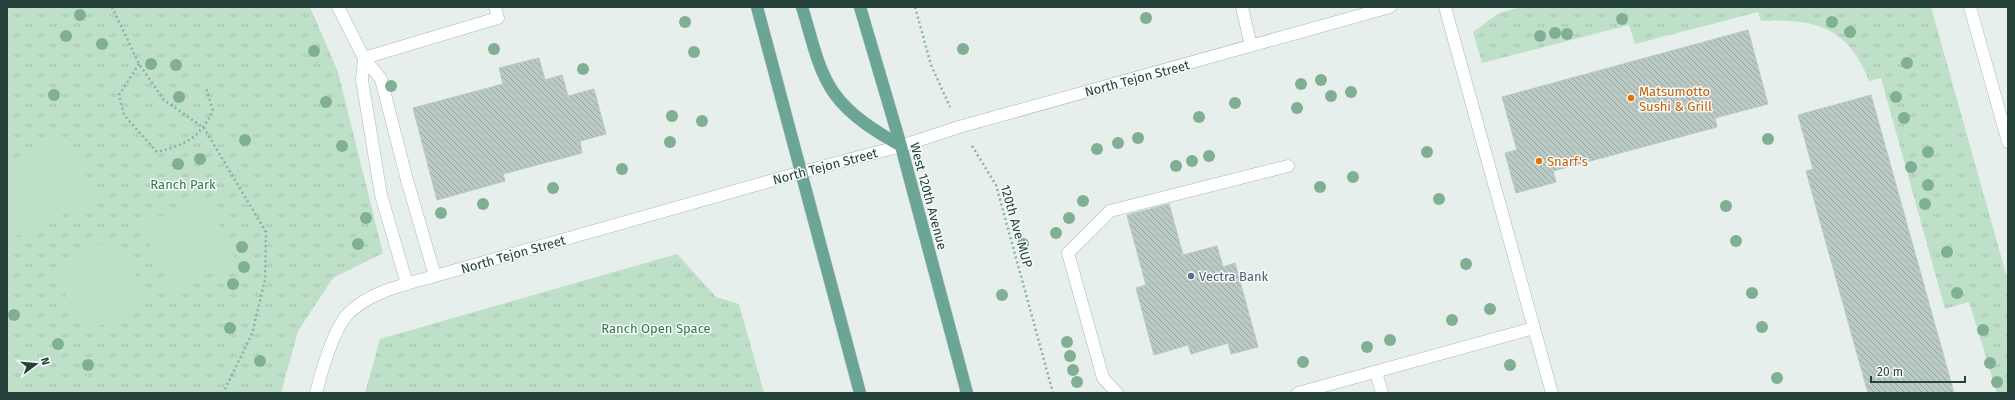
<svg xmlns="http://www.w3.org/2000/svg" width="2015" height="400" viewBox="0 0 2015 400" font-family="'Fira Sans',sans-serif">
	<defs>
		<pattern id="grass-tufts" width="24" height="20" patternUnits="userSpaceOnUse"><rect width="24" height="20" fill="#bfe0c8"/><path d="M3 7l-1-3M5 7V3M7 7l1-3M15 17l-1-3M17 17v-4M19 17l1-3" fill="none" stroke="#a4c1ad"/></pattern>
		<pattern id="building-back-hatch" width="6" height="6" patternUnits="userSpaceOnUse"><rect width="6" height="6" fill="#bbcac4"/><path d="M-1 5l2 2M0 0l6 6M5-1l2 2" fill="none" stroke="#98a6a0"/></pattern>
	</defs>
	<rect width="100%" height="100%" fill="#e6efeb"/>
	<!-- grass -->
	<path fill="url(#grass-tufts)" d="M7 7H310L338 72 383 253 333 278 298 331 281 393H7Z
		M1521 7H1931L2008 281V393H1997L1969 302 1945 309 1881 78 1869 81C1849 27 1814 18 1761 21L1758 12 1635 44 1629 25 1482 63 1473 32 1499 13Z
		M677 254 716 297 739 304 764 393H365L380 339Z"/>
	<!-- pitch -->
	<path fill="#bfe0c8" d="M68 136 97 199 7 240V164Z
		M205 196 236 261 172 291 141 226Z
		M117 236 149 302 84 333 52 268Z"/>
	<!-- building -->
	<path fill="url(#building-back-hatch)" stroke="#b8c9c2" d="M1748 30 1768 104 1715 118 1717 127 1553 171 1556 182 1516 193 1505 153 1517 150 1502 97Z
		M539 58 545 80 562 75 568 96 594 89 606 134 580 141 582 153 503 174 505 181 437 200 413 108 503 84 499 68Z
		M1871 95 1954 393H1868L1806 171 1813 169 1798 115Z
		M1169 204 1183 255 1217 246 1223 267 1235 263 1258 347 1231 354 1228 343 1191 354 1188 345 1154 355 1136 288 1146 285 1127 215Z"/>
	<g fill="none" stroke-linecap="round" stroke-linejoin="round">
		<!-- minor casing -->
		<g stroke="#a8b8b2" stroke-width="13">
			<path id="minor" d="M338 7 364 58 381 79 407 180 435 276
				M1242 7 1251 46
				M1445 7 1552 393
				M1970 7 2008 142
				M364 58 362 80 381 195 407 284
				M364 58 498 18 495 7
				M1376 372 1382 393
				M316 393C321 372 333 332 346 316 367 292 406 284 435 276L802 172 901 146 959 127 1390 7
				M1117 393 1103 378 1068 253 1110 211 1288 166
				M1298 393 1534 328"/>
		</g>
		<!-- major casing -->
		<g stroke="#c2cac8" stroke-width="13">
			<path id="major" d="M757 7 860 393
				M802 7C811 35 817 69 834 93 851 117 877 132 901 146
				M860 7 901 146 967 393"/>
		</g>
		<!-- path -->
		<path stroke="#86b3a5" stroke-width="2.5" stroke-dasharray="2 3" stroke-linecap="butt" d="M112 7 139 64 164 100 204 128 266 232 265 280 252 334 223 393
			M915 7 931 65 950 107
			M139 64 119 95 124 115 157 152C187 144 198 139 213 111L206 88
			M972 146 996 185 1053 393"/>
		<!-- minor -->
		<use href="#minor" stroke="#fff" stroke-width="12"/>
		<!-- major -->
		<use href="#major" stroke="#6aa596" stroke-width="12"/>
	</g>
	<!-- trees -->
	<g fill="#80af93">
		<circle cx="80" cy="15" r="6"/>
		<circle cx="1146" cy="18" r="6"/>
		<circle cx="1622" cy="19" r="6"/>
		<circle cx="685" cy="22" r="6"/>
		<circle cx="1832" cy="22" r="6"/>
		<circle cx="1850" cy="32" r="6"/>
		<circle cx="1555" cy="33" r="6"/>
		<circle cx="1567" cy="34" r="6"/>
		<circle cx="66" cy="36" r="6"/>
		<circle cx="1540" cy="36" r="6"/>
		<circle cx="102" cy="44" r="6"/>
		<circle cx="494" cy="49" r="6"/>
		<circle cx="963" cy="49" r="6"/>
		<circle cx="314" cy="51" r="6"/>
		<circle cx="694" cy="52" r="6"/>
		<circle cx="1907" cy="63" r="6"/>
		<circle cx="151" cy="64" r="6"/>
		<circle cx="176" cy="65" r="6"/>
		<circle cx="583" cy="69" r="6"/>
		<circle cx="1321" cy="80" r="6"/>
		<circle cx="1301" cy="84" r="6"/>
		<circle cx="391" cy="86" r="6"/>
		<circle cx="1351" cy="92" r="6"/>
		<circle cx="54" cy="95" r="6"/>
		<circle cx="1331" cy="96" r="6"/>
		<circle cx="179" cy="97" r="6"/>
		<circle cx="1896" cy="97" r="6"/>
		<circle cx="326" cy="102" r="6"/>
		<circle cx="1235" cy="103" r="6"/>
		<circle cx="1297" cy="108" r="6"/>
		<circle cx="672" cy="116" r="6"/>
		<circle cx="1199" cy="117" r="6"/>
		<circle cx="1904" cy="118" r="6"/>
		<circle cx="702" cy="121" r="6"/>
		<circle cx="1138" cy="138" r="6"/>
		<circle cx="1768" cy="139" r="6"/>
		<circle cx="245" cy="140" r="6"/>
		<circle cx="670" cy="142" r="6"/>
		<circle cx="1118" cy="143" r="6"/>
		<circle cx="342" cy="146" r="6"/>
		<circle cx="1097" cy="149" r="6"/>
		<circle cx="1427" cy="152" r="6"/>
		<circle cx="1928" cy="152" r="6"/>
		<circle cx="1209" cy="156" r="6"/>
		<circle cx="200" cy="159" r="6"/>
		<circle cx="1192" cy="161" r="6"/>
		<circle cx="178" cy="164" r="6"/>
		<circle cx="1176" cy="166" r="6"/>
		<circle cx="1911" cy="167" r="6"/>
		<circle cx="622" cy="169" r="6"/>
		<circle cx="1353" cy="177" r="6"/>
		<circle cx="1928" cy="185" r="6"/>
		<circle cx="1320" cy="187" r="6"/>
		<circle cx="553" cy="188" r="6"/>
		<circle cx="1439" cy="199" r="6"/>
		<circle cx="1083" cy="201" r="6"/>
		<circle cx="483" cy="204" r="6"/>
		<circle cx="1925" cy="204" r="6"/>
		<circle cx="1726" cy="206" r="6"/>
		<circle cx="441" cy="213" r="6"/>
		<circle cx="366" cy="218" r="6"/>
		<circle cx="1069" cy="218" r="6"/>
		<circle cx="1056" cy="233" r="6"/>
		<circle cx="1736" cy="241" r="6"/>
		<circle cx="358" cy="244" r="6"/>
		<circle cx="1023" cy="244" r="6"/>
		<circle cx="242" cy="247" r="6"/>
		<circle cx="1947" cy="252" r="6"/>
		<circle cx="1466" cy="264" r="6"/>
		<circle cx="244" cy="267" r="6"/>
		<circle cx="233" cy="284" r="6"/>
		<circle cx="1752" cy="293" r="6"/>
		<circle cx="1957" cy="293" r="6"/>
		<circle cx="1002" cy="295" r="6"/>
		<circle cx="1490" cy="309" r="6"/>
		<circle cx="14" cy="315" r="6"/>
		<circle cx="1452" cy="320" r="6"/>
		<circle cx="1762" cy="327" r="6"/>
		<circle cx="230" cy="328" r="6"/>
		<circle cx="1983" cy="330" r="6"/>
		<circle cx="1390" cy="340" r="6"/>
		<circle cx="1067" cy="342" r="6"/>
		<circle cx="58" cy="344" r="6"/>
		<circle cx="1367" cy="347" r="6"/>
		<circle cx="1070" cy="356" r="6"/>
		<circle cx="260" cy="361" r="6"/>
		<circle cx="1303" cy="362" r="6"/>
		<circle cx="1990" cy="363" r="6"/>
		<circle cx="88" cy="365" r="6"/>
		<circle cx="1510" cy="365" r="6"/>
		<circle cx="1073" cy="370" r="6"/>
		<circle cx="1777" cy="378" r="6"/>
		<circle cx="1077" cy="382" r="6"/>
		<circle cx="1997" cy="382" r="6"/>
	</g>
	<!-- markers -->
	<g fill="#e8710a" stroke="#f7fbf9" stroke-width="1.5">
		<circle cx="1631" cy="98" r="4"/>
		<circle cx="1539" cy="161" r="4"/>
	</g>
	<circle fill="#5c6f8a" stroke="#f7fbf9" stroke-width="1.5" cx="1191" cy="276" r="4"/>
	<g text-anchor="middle" stroke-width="3" stroke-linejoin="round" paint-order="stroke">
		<!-- street labels -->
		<g font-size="13" fill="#24423a" stroke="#f7fbf9">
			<text transform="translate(1137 78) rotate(-15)" y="5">North Tejon Street</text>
			<text transform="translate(825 166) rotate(-15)" y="5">North Tejon Street</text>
			<text transform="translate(929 196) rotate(75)" y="5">West 120th Avenue</text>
			<text transform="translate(1017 226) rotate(74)" y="5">120th Ave MUP</text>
			<text transform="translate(513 254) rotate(-16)" y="5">North Tejon Street</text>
		</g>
		<!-- food labels -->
		<g font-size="13" fill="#c56008" stroke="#f7fbf9" text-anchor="start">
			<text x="1639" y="96">Matsumotto<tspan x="1639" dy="15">Sushi &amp; Grill</tspan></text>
			<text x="1547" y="166">Snarf's</text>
		</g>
		<!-- park labels -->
		<g font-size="13" fill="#2d7a4b" stroke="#f7fbf9">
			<text x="183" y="189">Ranch Park</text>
			<text x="656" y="333">Ranch Open Space</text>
		</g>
		<!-- service labels -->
		<g font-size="13" fill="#4e5e75" stroke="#f7fbf9" text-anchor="start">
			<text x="1199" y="281">Vectra Bank</text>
		</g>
	</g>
	<!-- border -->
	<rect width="2015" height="400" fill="none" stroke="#24423a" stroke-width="16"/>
	<!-- north arrow -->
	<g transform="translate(36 364) rotate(74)" stroke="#f7fbf9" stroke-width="3" paint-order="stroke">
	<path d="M0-3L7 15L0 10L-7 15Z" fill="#24423a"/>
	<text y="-6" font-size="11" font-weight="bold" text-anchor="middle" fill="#24423a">N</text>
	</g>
	<!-- scale -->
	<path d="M1871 376v6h94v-6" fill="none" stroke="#24423a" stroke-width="2"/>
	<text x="1877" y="376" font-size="12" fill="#24423a" stroke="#f7fbf9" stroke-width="3" paint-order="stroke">20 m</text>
</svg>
